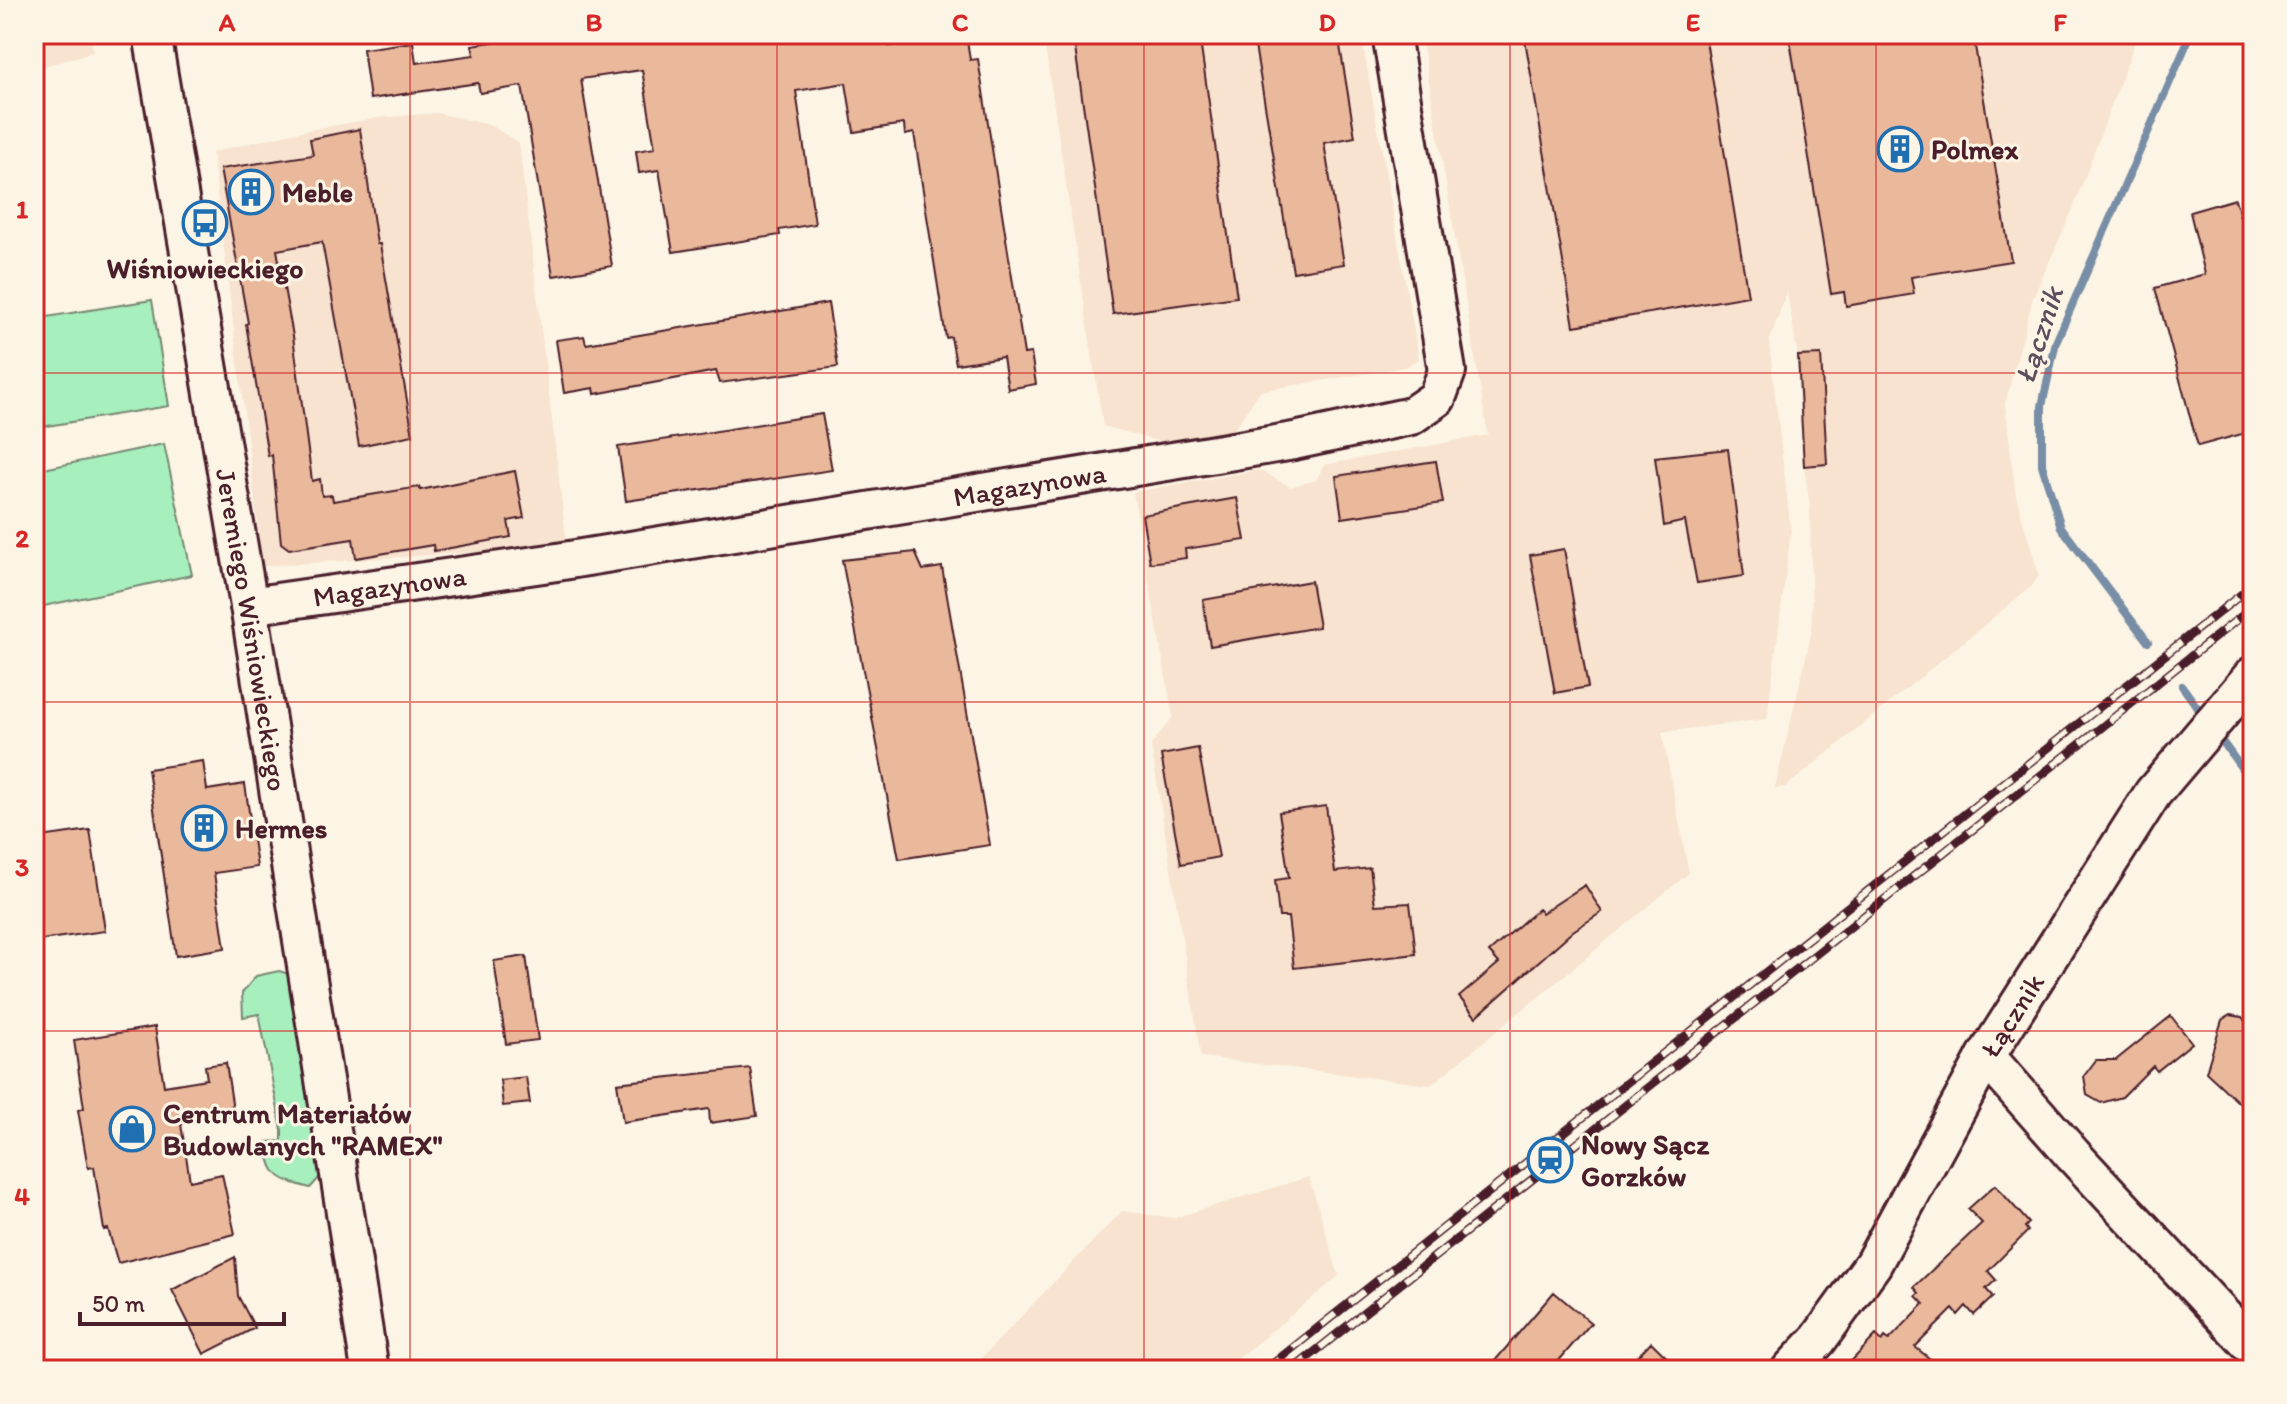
<svg xmlns="http://www.w3.org/2000/svg" width="2287" height="1404" viewBox="0 0 2287 1404" font-family="Itim,sans-serif">
	<rect width="100%" height="100%" fill="#fcf5e5"/>
	<filter id="ink" filterUnits="userSpaceOnUse"><feTurbulence type="fractalNoise" baseFrequency=".0125" numOctaves="2"/><feDisplacementMap in="SourceGraphic" scale="16" xChannelSelector="R" yChannelSelector="G"/><feConvolveMatrix kernelMatrix="1 2 1 2 8 2 1 2 1" color-interpolation-filters="sRGB"/></filter>
	<g filter="url(#ink)">
		<!-- built -->
		<path fill="#f7e3cf" d="M34 34H90L93 52 34 69Z
			M1043 34H1361L1419 359 1405 367 1260 391 1233 431 1161 442 1103 426Z
			M1421 34H2138L2073 209 2033 298 2005 404 2016 496 2039 576 2032 586 1786 787 1775 788 1812 631 1810 507 1804 466 1798 356 1787 291 1769 342 1791 532 1767 719 1662 732 1689 873 1431 1085 1201 1057 1151 745 1173 717 1133 492 1260 470 1290 487 1316 480 1324 465 1488 435Z
			M437 113 490 125 519 143 567 546 263 566 212 152 297 132 376 118Z
			M1309 1177 1339 1276 1224 1370H970L1122 1211 1174 1218Z"/>
		<!-- green -->
		<path fill="#a7efbd" stroke="#788774" stroke-width="2" d="M152 300 169 406 35 428 34 319Z
			M164 444 192 575 34 608V471Z
			M279 971 289 974 295 987 325 1146 321 1176 310 1188C278 1179 270 1177 267 1142L282 1141V1130L259 1014 243 1017 242 993 256 976Z"/>
		<g fill="none" stroke-linecap="round" stroke-linejoin="round">
			<!-- stream -->
			<path stroke="#788da6" stroke-width="8" d="M2148 642 2061 527 2042 465V406L2056 342 2191 34
				M2182 686 2205 718
				M2216 733 2253 784"/>
		</g>
		<!-- building -->
		<path fill="#eab89b" stroke="#4a1f2b" stroke-width="2" d="M544 34H888L889 46 966 34 970 60 978 59 1024 354 1031 353 1036 384 1008 389 1003 357 956 364 951 337 946 338 914 133 905 135 904 124 854 132 846 83 796 91 815 224 779 230 780 235 673 252 659 170 639 173 636 151 655 148 642 70 581 79 612 266 553 276 522 86 480 93 478 83 370 99 363 49 413 42 416 63 474 55 472 45Z
			M1073 34H1199L1237 297 1113 314Z
			M1253 34H1338L1355 137 1324 143 1344 264 1293 272Z
			M1524 34H1705L1748 296 1574 326Z
			M1789 34H1973L2011 261 1911 277 1914 294 1846 306 1844 292 1831 294Z
			M360 129 377 244H380L413 435 359 446 322 242 277 250 293 336 312 481 320 479 322 496 332 495 333 501 419 487 420 490 515 471 524 518 508 521 511 537 434 551 433 545 356 558 353 539 289 549 281 543 272 455 268 456 246 324 248 323 220 169 313 155 310 139Z
			M2235 199 2253 262V431L2198 446 2155 288 2205 274 2190 212Z
			M828 303 838 367 720 383 716 371 595 394 594 388 564 393 556 340 584 336 586 344Z
			M1821 355 1827 464 1804 466 1798 356Z
			M822 414 832 470 626 501 618 447Z
			M1728 449 1744 576 1697 583 1685 521 1664 526 1655 457Z
			M1436 461 1443 503 1342 518 1336 476Z
			M1237 498 1245 540 1185 549 1186 558 1150 563 1142 515Z
			M1564 549 1588 687 1555 693 1530 555Z
			M915 552 923 570 942 567 990 845 899 859 842 560Z
			M1311 581 1319 627 1210 646 1203 600Z
			M1198 748 1219 857 1181 864 1161 755Z
			M203 761 207 790 245 784 257 867 214 873 225 948 176 956 148 769Z
			M1326 806 1335 872 1370 868 1375 905 1410 903 1416 954 1294 968 1288 917H1279L1275 880 1289 878 1279 812Z
			M90 830 105 931 34 941V838Z
			M1585 885 1602 912 1573 931 1476 1017 1459 997 1499 963 1489 952 1538 909 1542 913Z
			M526 956 538 1040 506 1044 494 961Z
			M2230 1015 2242 1017 2253 1032V1116L2206 1072 2222 1020Z
			M2171 1016 2192 1043 2157 1071 2153 1066 2122 1097 2101 1103 2087 1095 2084 1076 2096 1060H2116Z
			M155 1027 164 1086 207 1079 205 1066 226 1063 234 1116 181 1124 190 1181 222 1174 235 1234 118 1263 108 1229 104 1230 94 1167 88 1168 78 1110 84 1108 74 1040Z
			M750 1068 757 1116 710 1123 709 1109 623 1122 617 1083Z
			M526 1077 530 1103 503 1106 500 1080Z
			M1995 1185 2029 1223 2025 1227 2028 1231 1988 1271 1996 1280 1986 1289 1993 1297 1974 1315 1966 1306 1958 1315 1953 1309 1915 1347 1944 1370H1843L1876 1335 1882 1341 1885 1337 1889 1340 1924 1304 1916 1296 1919 1293 1914 1287 1982 1223 1968 1209Z
			M235 1257 238 1296 255 1328 204 1354 172 1290Z
			M1554 1292 1591 1323 1551 1370H1487Z
			M1651 1342 1680 1370H1624Z"/>
		<g fill="none" stroke-linecap="round" stroke-linejoin="round">
			<!-- minor casing -->
			<g stroke="#4a1f2b" stroke-width="42">
				<g id="minor">
					<path id="s1" d="M152 34 249 606 370 1370"/>
					<path id="s2" d="M249 606 557 562 1294 441 1411 416 1437 398 1447 371 1391 34"/>
					<path d="M1986 1056 2073 1155 2253 1348"/>
					<path id="s3" d="M1790 1370 1818 1340 1873 1264 1986 1056 2153 793 2253 675"/>
				</g>
			</g>
			<!-- minor -->
			<use href="#minor" stroke="#fcf5e5" stroke-width="36"/>
			<!-- rail casing -->
			<g stroke="#4a1f2b" stroke-width="9">
				<path id="rail" d="M1265 1370 2253 585
					M1292 1370 2253 607"/>
			</g>
			<!-- rail -->
			<use href="#rail" stroke="#fcf5e5" stroke-width="6" stroke-dasharray="18" stroke-linecap="butt"/>
		</g>
	</g>
	<!-- grid -->
	<path fill="none" stroke="#d62828" stroke-width="2" stroke-opacity="0.55" d="M410 34V1370M777 34V1370M1144 34V1370M1510 34V1370M1876 34V1370M34 373H2253M34 702H2253M34 1031H2253"/>
	<!-- icons -->
	<defs>
		<g id="building-ring" transform="scale(2.3)"><circle r="9.5" fill="#fcf5e5" stroke="#1f6fb2" stroke-width="1.5"/><path d="M-4-6H4V6H1V3H-1V6H-4ZM-2.5-4.3h1.7v1.8h-1.7ZM.8-4.3h1.7v1.8H.8ZM-2.5-1h1.7V.8h-1.7ZM.8-1h1.7V.8H.8Z" fill="#1f6fb2"/></g>
		<g id="bus-ring" transform="scale(2.3)"><circle r="9.5" fill="#fcf5e5" stroke="#1f6fb2" stroke-width="1.5"/><path d="M-5-6H5V4H4V6H2V4H-2V6H-4V4H-5ZM-3.5-4V0h7V-4ZM-3.5 1.2v1.5H-2V1.2ZM2 1.2v1.5H3.5V1.2Z" fill="#1f6fb2"/></g>
		<g id="shop-ring" transform="scale(2.3)"><circle r="9.5" fill="#fcf5e5" stroke="#1f6fb2" stroke-width="1.5"/><path d="M-5-2.5h2.3a2.7 3.5 0 0 1 5.4 0H5L5.5 6h-11ZM-1.5-2.5h3a1.5 2.3 0 0 0-3 0Z" fill="#1f6fb2"/></g>
		<g id="station-ring" transform="scale(2.3)"><circle r="9.5" fill="#fcf5e5" stroke="#1f6fb2" stroke-width="1.5"/><path d="M-3-6H3Q5-6 5-4V2Q5 4 3 4L4.5 6H3L1.5 4h-3L-3 6H-4.5L-3 4Q-5 4-5 2V-4Q-5-6-3-6ZM-3.5-4v3h7v-3ZM-3.5 1v1.5H-2V1ZM2 1v1.5H3.5V1Z" fill="#1f6fb2"/></g>
	</defs>
	<g fill-rule="evenodd">
		<use href="#building-ring" x="1900" y="149"/>
		<use href="#building-ring" x="251" y="192"/>
		<use href="#bus-ring" x="205" y="223"/>
		<use href="#building-ring" x="204" y="828"/>
		<use href="#shop-ring" x="132" y="1129"/>
		<use href="#station-ring" x="1550" y="1160"/>
	</g>
	<g text-anchor="middle" stroke-width="6" stroke-linejoin="round" paint-order="stroke">
		<!-- poi labels -->
		<g font-size="28" font-weight="bold" fill="#4a1f2b" stroke="#fcf5e5" text-anchor="start">
			<text x="1931" y="159">Polmex</text>
			<text x="282" y="202">Meble</text>
			<text x="205" y="278" text-anchor="middle">Wiśniowieckiego</text>
			<text x="235" y="838">Hermes</text>
			<text x="163" y="1123">Centrum Materiałów<tspan x="163" dy="32">Budowlanych "RAMEX"</tspan></text>
			<text x="1581" y="1154">Nowy Sącz<tspan x="1581" dy="32">Gorzków</tspan></text>
		</g>
		<!-- street labels -->
		<g font-size="28" fill="#4a1f2b" stroke="#fcf5e5">
			<text dy="10" stroke="none"><textPath href="#s2" startOffset="790">Magazynowa</textPath></text>
			<text dy="10" stroke="none"><textPath href="#s2" startOffset="142">Magazynowa</textPath></text>
			<text dy="10" stroke="none"><textPath href="#s1" startOffset="604">Jeremiego Wiśniowieckiego</textPath></text>
			<text dy="10" stroke="none"><textPath href="#s3" startOffset="420">Łącznik</textPath></text>
		</g>
		<!-- water labels -->
		<g font-size="30" font-style="italic" fill="#5d4d5e" stroke="#fcf5e5">
			<text transform="translate(2039 335) rotate(-72)" y="10">Łącznik</text>
		</g>
	</g>
	<!-- margin -->
	<rect width="2287" height="1404" fill="none" stroke="#fcf5e5" stroke-width="88"/>
	<!-- scale -->
	<path d="M80 1312v12h204v-12" fill="none" stroke="#4a1f2b" stroke-width="4"/>
	<text x="92" y="1312" font-size="24" fill="#4a1f2b" stroke="#fcf5e5" stroke-width="6" paint-order="stroke">50 m</text>
	<rect x="44" y="44" width="2199" height="1316" fill="none" stroke="#d62828" stroke-width="3"/>
	<g font-size="26" text-anchor="middle" font-weight="bold" fill="#d62828">
		<text x="227" y="31">A</text>
		<text x="594" y="31">B</text>
		<text x="960" y="31">C</text>
		<text x="1327" y="31">D</text>
		<text x="1693" y="31">E</text>
		<text x="2060" y="31">F</text>
		<text x="22" y="218">1</text>
		<text x="22" y="547">2</text>
		<text x="22" y="876">3</text>
		<text x="22" y="1205">4</text>
	</g>
</svg>
